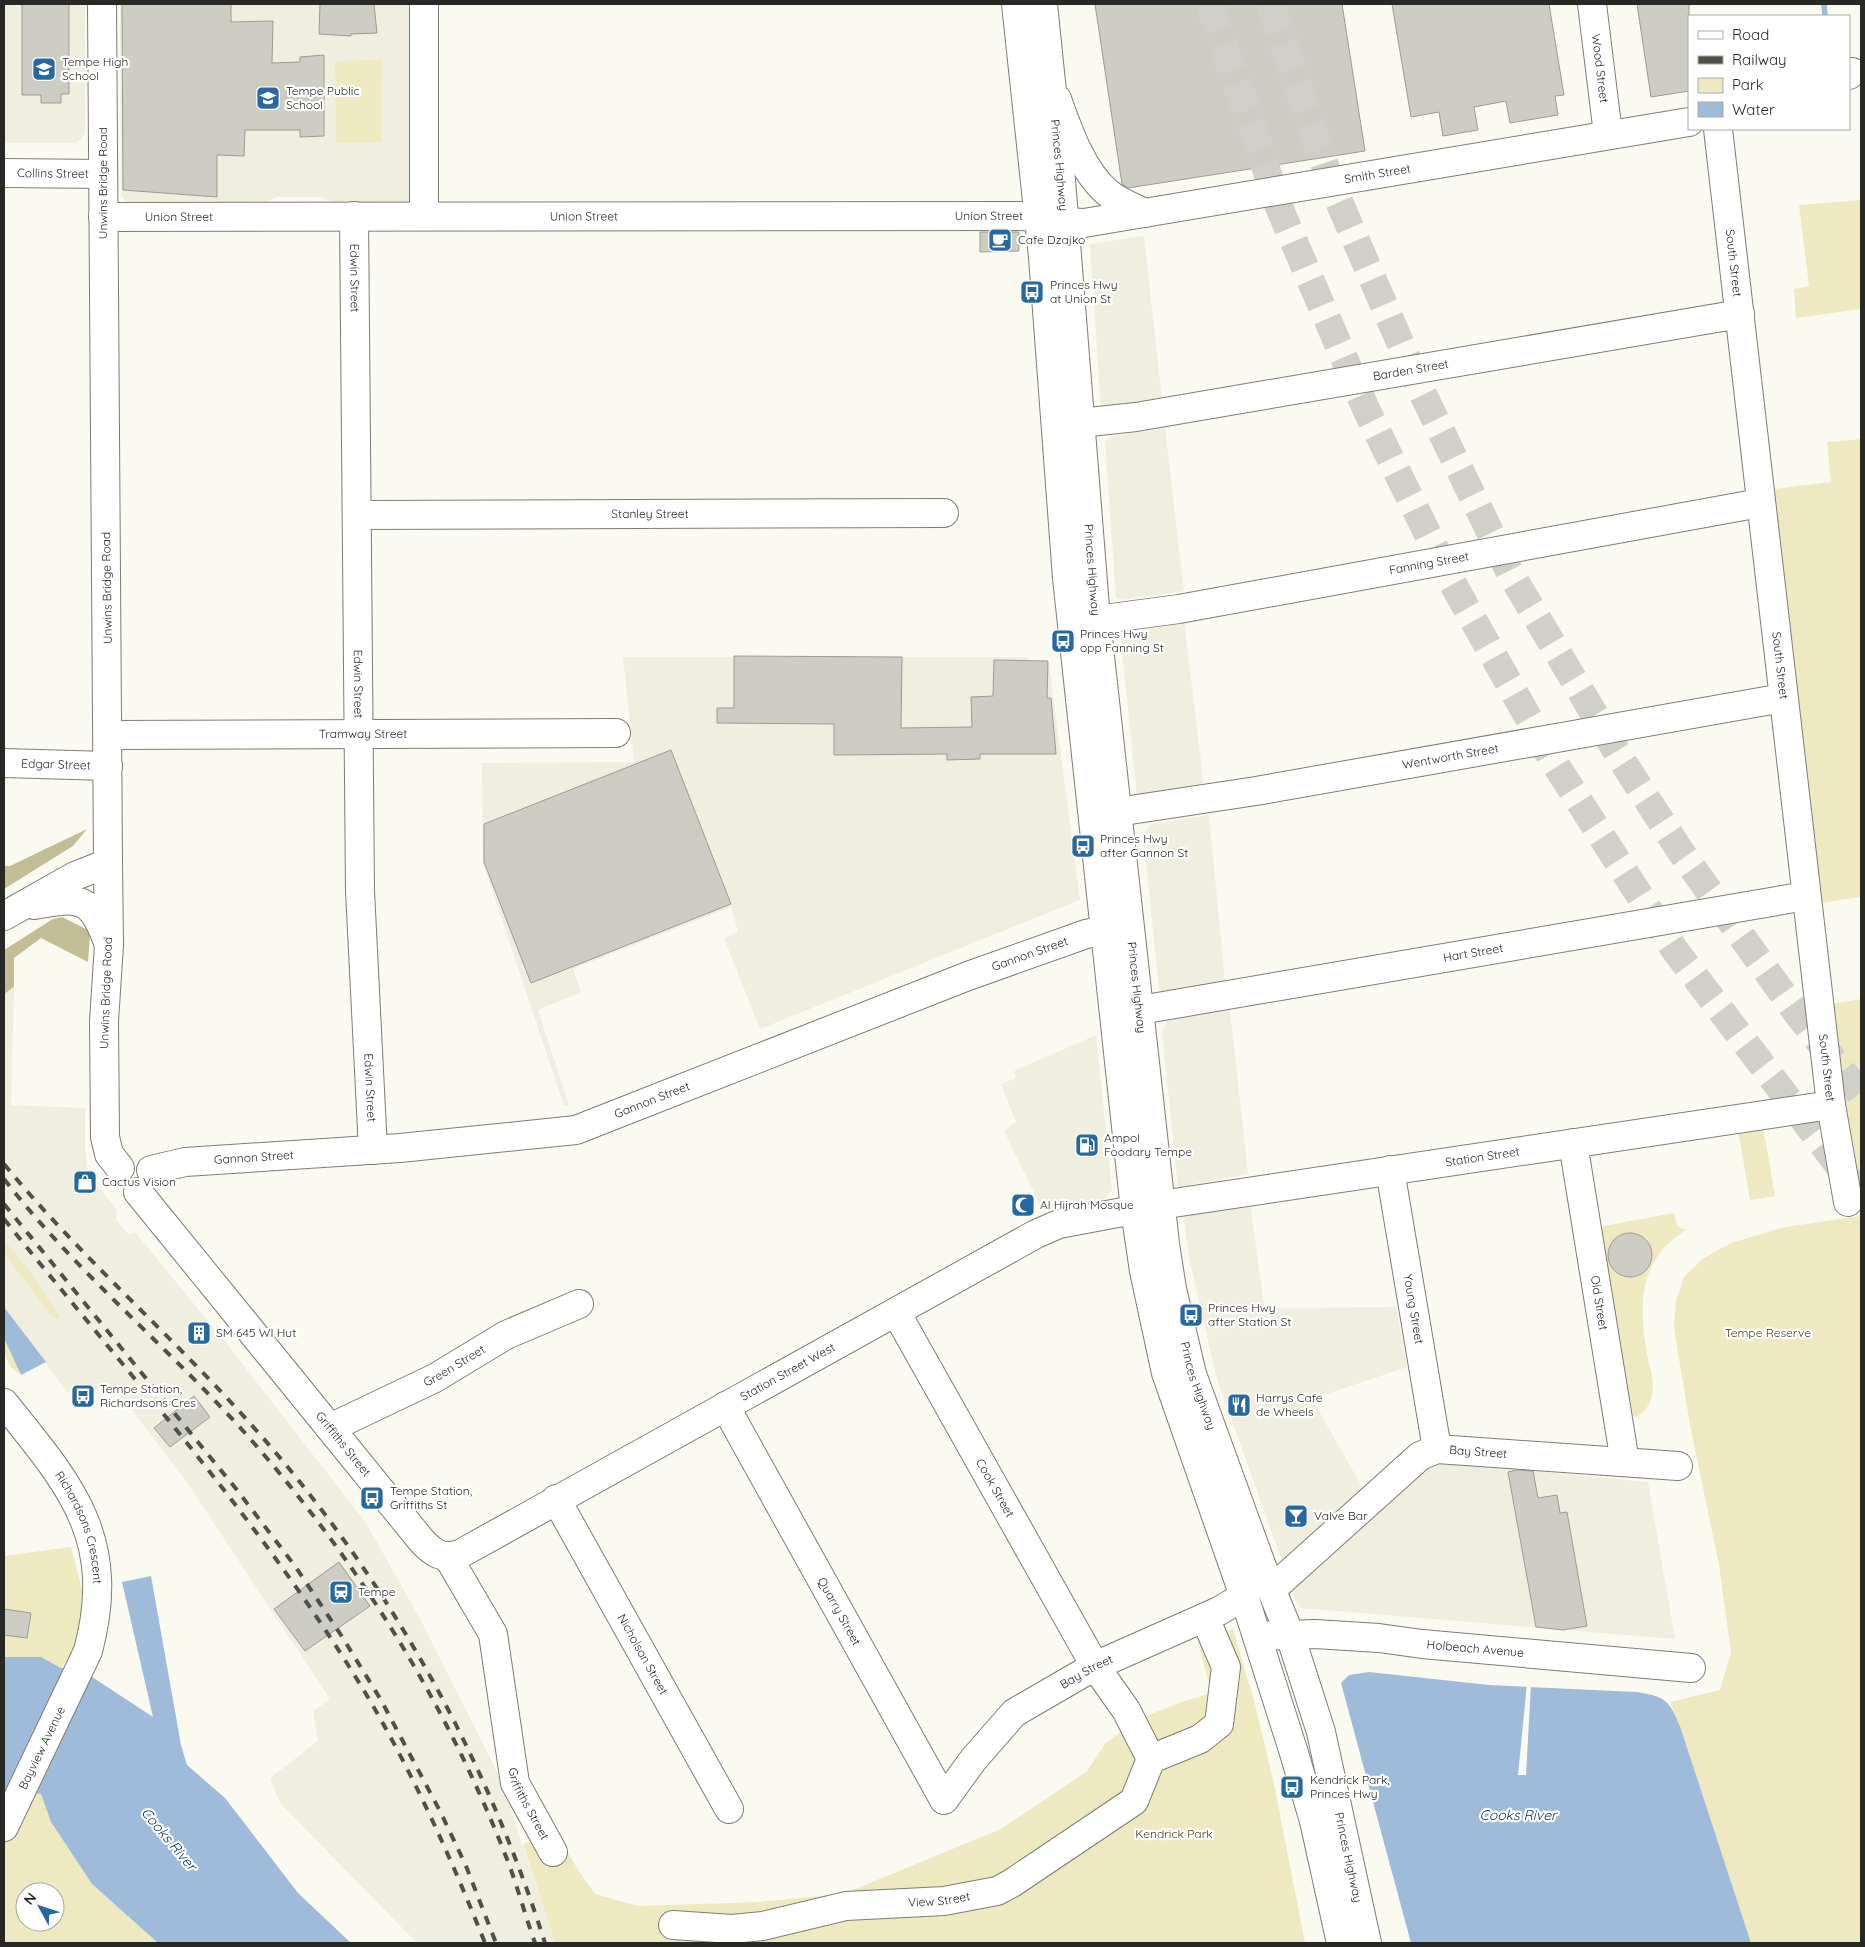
<svg xmlns="http://www.w3.org/2000/svg" width="1865" height="1947" viewBox="0 0 1865 1947" font-family="Quicksand,sans-serif">
	<rect width="100%" height="100%" fill="#fbfaf1"/>
	<!-- built -->
	<path fill="#f0eede" d="M4 4H85V134L76 143H4Z
		M120 4H415L416 192 406 204H336L321 197H276L263 204H129L121 196Z
		M1144 236 1162 400 1101 410 1090 244Z
		M1165 428 1184 591 1120 600 1116 597 1105 442 1109 437Z
		M1184 620 1204 787 1137 797 1120 630Z
		M623 657H1028L1029 663 1049 664 1080 900 760 1029 724 938 738 932 731 907 573 969 581 992 538 1010 569 1105 564 1106 483 863 482 763 634 762Z
		M1209 815 1225 983 1163 992 1159 988 1143 835 1151 824Z
		M14 987 11 1105 85 1108V1149L88 1174 117 1210 116 1220 129 1235 135 1232 231 1349 366 1523 418 1615 501 1780 555 1943H417L280 1803 270 1778 318 1741 313 1711 330 1699 186 1481 114 1387 67 1392 4 1307V994Z
		M1230 1010 1248 1174 1178 1187 1162 1032 1168 1019Z
		M1096 1035 1112 1190 1105 1199 1043 1211 1004 1131 1016 1122 1001 1084 1016 1078 1014 1071Z
		M1250 1203 1265 1312 1278 1308 1396 1307 1407 1367 1312 1399 1364 1490 1282 1561 1216 1376 1189 1257 1183 1214Z
		M1436 1462 1648 1482 1675 1639 1300 1608 1291 1590Z"/>
	<!-- green -->
	<path fill="#efe9c1" fill-rule="evenodd" d="M382 60 381 142 336 143 335 61Z
		M1861 200V309L1796 318 1794 289 1809 286 1799 205Z
		M1861 439V897L1820 903 1774 489 1831 482 1827 442Z
		M1861 999V1190L1855 1191 1831 1004Z
		M1761 1113 1775 1196 1750 1200 1736 1118Z
		M1674 1213 1677 1226 1686 1230C1639 1259 1638 1304 1647 1354 1650 1369 1656 1385 1651 1399 1649 1407 1643 1412 1637 1417L1632 1416 1628 1411 1598 1227Z
		M1861 1216V1943H1751L1680 1726 1670 1702 1720 1690 1731 1652 1719 1565 1690 1425 1678 1353 1674 1326 1676 1301 1684 1277 1704 1258 1731 1243 1785 1227Z
		M4 1240 33 1275 60 1317 56 1319 50 1314 4 1253Z
		M4 1338 6 1341 21 1375C6 1368 4 1352 4 1338Z
		M71 1547 82 1589 81 1639 61 1668 41 1657H4V1556Z
		M1233 1629 1255 1704 1274 1784 1305 1943H555L523 1844 555 1830 577 1868 595 1894 638 1906 758 1902 843 1894 1001 1829 1086 1772 1106 1743 1139 1719 1181 1702 1212 1693 1198 1644Z
		M4 1789 41 1794 51 1822 92 1884 158 1943H4ZM25 1892H55V1922H25Z"/>
	<!-- forest -->
	<path fill="#c2bd95" d="M87 829 73 846 4 889V866H10Z
		M62 917 86 929 90 933 88 962 41 938 14 958V987L4 994V950L53 919Z"/>
	<!-- water -->
	<path fill="#9ebcda" d="M4 1307 46 1362 21 1375 4 1338Z
		M151 1576 181 1745 187 1765 225 1798 298 1893 351 1943H158L92 1884 51 1822 41 1794 4 1789V1657H41L61 1668 80 1669 153 1717 122 1582Z
		M1369 1672 1489 1685 1637 1692C1666 1697 1669 1700 1680 1726L1751 1943H1411L1341 1683 1349 1675Z"/>
	<!-- pier -->
	<path fill="#fbfaf1" d="M1527 1684H1531L1526 1775H1518Z"/>
	<g fill="none" stroke-linecap="round" stroke-linejoin="round">
		<!-- stream -->
		<path stroke="#9ebcda" stroke-width="5.5" d="M1824 4 1825 16"/>
	</g>
	<!-- building -->
	<path fill="#cecdc4" stroke="#9c9b93" d="M22 4H69V94H61V103H41V95H22Z
		M122 4H231V22L273 21 272 63 300 62V57L324 55V136L300 137V130H245L244 156 217 155V197L123 190Z
		M320 4H374L377 33 351 34V36L319 34Z
		M1095 4H1342L1365 151 1128 188 1122 184Z
		M1392 4H1549L1564 95 1555 96 1558 115 1510 123 1506 101 1474 107 1478 130 1443 136 1439 112 1411 117Z
		M1637 4H1689V91L1651 97Z
		M980 232H1019V251L980 252Z
		M734 656 902 657 901 728 972 727 971 697 993 696 994 660 1048 661 1047 698H1051L1056 754H980V759L947 760V754L834 755V724L717 723V708H734Z
		M671 750 731 904 531 983 484 862V824Z
		M1608 1255a22 22 0 1 1 44 0a22 22 0 1 1-44 0Z
		M194 1396 210 1417 170 1447 154 1428Z
		M1517 1470 1533 1471 1538 1498 1557 1495 1560 1513 1567 1512 1587 1626 1563 1630 1536 1627 1508 1472Z
		M339 1562 370 1606 305 1651 274 1609Z
		M4 1609 31 1613 27 1638 4 1635Z"/>
	<g fill="none" stroke-linecap="round" stroke-linejoin="round">
		<!-- highway-tunnel -->
		<path stroke="#d1d0c8" stroke-width="28" stroke-dasharray="28 14" stroke-linecap="butt" d="M1210 4 1279 207 1366 409 1449 577 1550 756 1674 949 1861 1195
			M1270 4 1331 183 1419 386 1509 571 1621 759 1681 852 1796 1012 1861 1095"/>
		<!-- minor casing -->
		<g stroke="#7d7c74" stroke-width="30">
			<g id="minor">
				<path id="s1" d="M1592 4 1608 134"/>
				<path d="M1849 75 1852 72"/>
				<path d="M1057 99C1068 130 1082 171 1108 193 1118 202 1133 207 1145 213"/>
				<path id="s2" d="M1718 129 1831 1105 1848 1202"/>
				<path id="s3" d="M4 173 103 174"/>
				<path id="s4" d="M354 216 360 891 373 1150"/>
				<path d="M424 216V4"/>
				<path id="s5" d="M103 217 1019 216C1041 216 1062 222 1084 223L1689 122"/>
				<path id="s6" d="M1080 423 1136 417 1740 314"/>
				<path id="s7" d="M358 515 944 513"/>
				<path id="s8" d="M1096 620 1179 609 1760 503"/>
				<path id="s9" d="M108 735 616 733"/>
				<path id="s10" d="M4 763 108 766"/>
				<path id="s11" d="M1117 812 1256 791 1783 698"/>
				<path d="M108 863 109 945 104 1021 105 1137 109 1154 120 1168"/>
				<path id="s12" d="M1140 1010 1806 896"/>
				<path id="s13" d="M1573 1143 1625 1462"/>
				<path id="s14" d="M151 1170 185 1162 400 1148 576 1130 968 976 1086 934 1127 925"/>
				<path id="s15" d="M1390 1170 1437 1449"/>
				<path id="s16" d="M138 1192 421 1540C433 1553 442 1560 460 1554L1036 1234 1059 1224 1160 1205 1831 1105"/>
				<path id="s17" d="M896 1312 1095 1666 1126 1710 1151 1759"/>
				<path id="s18" d="M725 1406 944 1800 973 1760 1014 1713 1095 1666 1219 1611 1244 1596"/>
				<path id="s19" d="M330 1428 435 1378 506 1335 579 1304"/>
				<path id="s20" d="M556 1499 729 1809"/>
				<path id="s21" d="M448 1557 493 1634 515 1783 553 1852"/>
				<path id="s22" d="M1271 1590 1420 1456 1437 1449 1678 1466"/>
				<path id="s23" d="M1258 1636 1315 1634 1379 1638 1422 1644 1691 1668"/>
				<path id="s24" d="M673 1925 732 1929 763 1926 846 1906 944 1901 997 1891 1012 1883 1134 1801 1151 1759 1200 1739 1219 1724 1226 1667 1205 1618"/>
			</g>
		</g>
		<!-- major casing -->
		<g stroke="#7d7c74" stroke-width="30">
			<g id="major">
				<path d="M34 905C82 896 92 897 109 945"/>
				<path d="M4 916 75 876 108 863 102 4"/>
				<path id="s25" d="M4 1403C71 1486 118 1538 88 1651L4 1827"/>
			</g>
		</g>
		<!-- highway casing -->
		<g stroke="#7d7c74" stroke-width="30">
			<g id="highway">
				<path d="M1016 4 1043 257 1067 578 1135 1210 1144 1271 1166 1373 1244 1596 1294 1753 1314 1821 1341 1943"/>
				<path id="s26" d="M1043 4 1061 180 1096 620 1165 1244 1172 1289 1192 1374 1261 1564 1290 1635 1321 1732 1367 1943"/>
			</g>
		</g>
		<!-- minor -->
		<use href="#minor" stroke="#fff" stroke-width="28"/>
		<!-- major -->
		<use href="#major" stroke="#fff" stroke-width="28"/>
		<!-- highway -->
		<use href="#highway" stroke="#fff" stroke-width="28"/>
		<!-- rail -->
		<path stroke="#50504b" stroke-width="4" stroke-dasharray="9 9" stroke-linecap="butt" d="M4 1164C82 1259 175 1338 256 1430 388 1579 485 1754 545 1943
			M4 1179C75 1271 167 1346 245 1433 358 1560 449 1707 510 1867 519 1892 526 1918 535 1943
			M4 1204 237 1490 295 1566 341 1635 381 1700 441 1813 466 1866 496 1943
			M4 1219C128 1374 263 1523 366 1694 413 1773 451 1858 485 1943"/>
	</g>
	<!-- icons -->
	<defs>
		<g id="school-square" transform="scale(1.25)"><rect x="-9" y="-9" width="18" height="18" rx="4" fill="#27689e" stroke="#fff"/><path d="M0-5L7-2L0 1L-7-2ZM-4 1L0 2.5L4 1V4Q0 6-4 4Z" fill="#fff"/></g>
		<g id="cafe-square" transform="scale(1.25)"><rect x="-9" y="-9" width="18" height="18" rx="4" fill="#27689e" stroke="#fff"/><path d="M-5.5-4.5H6V0H3Q3 3.5 0 3.5H-2.5Q-5.5 3.5-5.5 0ZM3-3.2v2h1.7v-2ZM-6 4.5H4V6H-6Z" fill="#fff"/></g>
		<g id="bus-square" transform="scale(1.25)"><rect x="-9" y="-9" width="18" height="18" rx="4" fill="#27689e" stroke="#fff"/><path d="M-5-6H5V4H4V6H2V4H-2V6H-4V4H-5ZM-3.5-4V0h7V-4ZM-3.5 1.2v1.5H-2V1.2ZM2 1.2v1.5H3.5V1.2Z" fill="#fff"/></g>
		<g id="fuel-square" transform="scale(1.25)"><rect x="-9" y="-9" width="18" height="18" rx="4" fill="#27689e" stroke="#fff"/><path d="M-5.5-6h7V0h2V4h1.3V-2.5L3-4.5l.8-.8L6-3V5H2.5V1h-1V6h-7ZM-4.2-4.7v3.2H.2V-4.7Z" fill="#fff"/></g>
		<g id="shop-square" transform="scale(1.25)"><rect x="-9" y="-9" width="18" height="18" rx="4" fill="#27689e" stroke="#fff"/><path d="M-5-2.5h2.3a2.7 3.5 0 0 1 5.4 0H5L5.5 6h-11ZM-1.5-2.5h3a1.5 2.3 0 0 0-3 0Z" fill="#fff"/></g>
		<g id="mosque-square" transform="scale(1.25)"><rect x="-9" y="-9" width="18" height="18" rx="4" fill="#27689e" stroke="#fff"/><path d="M3.5-4.9A6 6 0 1 0 3.5 4.9A5 5 0 1 1 3.5-4.9Z" fill="#fff"/></g>
		<g id="building-square" transform="scale(1.25)"><rect x="-9" y="-9" width="18" height="18" rx="4" fill="#27689e" stroke="#fff"/><path d="M-4-6H4V6H1V3H-1V6H-4ZM-2.5-4.3h1.7v1.8h-1.7ZM.8-4.3h1.7v1.8H.8ZM-2.5-1h1.7V.8h-1.7ZM.8-1h1.7V.8H.8Z" fill="#fff"/></g>
		<g id="restaurant-square" transform="scale(1.25)"><rect x="-9" y="-9" width="18" height="18" rx="4" fill="#27689e" stroke="#fff"/><path d="M-5-6h1v4h1v-4h1v4h1v-4h1v5L-1.5 .5V6h-2V.5L-5-1ZM5-6V6H3V1.5H1.5Q1.5-4 5-6Z" fill="#fff"/></g>
		<g id="bar-square" transform="scale(1.25)"><rect x="-9" y="-9" width="18" height="18" rx="4" fill="#27689e" stroke="#fff"/><path d="M-6-5H6L.8 .8V4.5H3.5V6h-7V4.5H-.8V.8Z" fill="#fff"/></g>
		<g id="station-square" transform="scale(1.25)"><rect x="-9" y="-9" width="18" height="18" rx="4" fill="#27689e" stroke="#fff"/><path d="M-3-6H3Q5-6 5-4V2Q5 4 3 4L4.5 6H3L1.5 4h-3L-3 6H-4.5L-3 4Q-5 4-5 2V-4Q-5-6-3-6ZM-3.5-4v3h7v-3ZM-3.5 1v1.5H-2V1ZM2 1v1.5H3.5V1Z" fill="#fff"/></g>
	</defs>
	<g fill-rule="evenodd">
		<use href="#school-square" x="44" y="69"/>
		<use href="#school-square" x="268" y="98"/>
		<use href="#cafe-square" x="1000" y="240"/>
		<use href="#bus-square" x="1032" y="292"/>
		<use href="#bus-square" x="1063" y="641"/>
		<use href="#bus-square" x="1083" y="846"/>
		<use href="#fuel-square" x="1087" y="1145"/>
		<use href="#shop-square" x="85" y="1182"/>
		<use href="#mosque-square" x="1023" y="1205"/>
		<use href="#bus-square" x="1191" y="1315"/>
		<use href="#building-square" x="199" y="1333"/>
		<use href="#bus-square" x="83" y="1396"/>
		<use href="#restaurant-square" x="1239" y="1405"/>
		<use href="#bus-square" x="372" y="1498"/>
		<use href="#bar-square" x="1296" y="1516"/>
		<use href="#station-square" x="341" y="1592"/>
		<use href="#bus-square" x="1292" y="1787"/>
	</g>
	<g text-anchor="middle" stroke-width="4.5" stroke-linejoin="round" paint-order="stroke">
		<!-- poi labels -->
		<g font-size="12" fill="#282824" stroke="#fff" text-anchor="start">
			<text x="62" y="66">Tempe High<tspan x="62" dy="14">School</tspan></text>
			<text x="286" y="95">Tempe Public<tspan x="286" dy="14">School</tspan></text>
			<text x="1018" y="244">Cafe Dzajko</text>
			<text x="1050" y="289">Princes Hwy<tspan x="1050" dy="14">at Union St</tspan></text>
			<text x="1080" y="638">Princes Hwy<tspan x="1080" dy="14">opp Fanning St</tspan></text>
			<text x="1100" y="843">Princes Hwy<tspan x="1100" dy="14">after Gannon St</tspan></text>
			<text x="1104" y="1142">Ampol<tspan x="1104" dy="14">Foodary Tempe</tspan></text>
			<text x="102" y="1186">Cactus Vision</text>
			<text x="1040" y="1209">Al Hijrah Mosque</text>
			<text x="1208" y="1312">Princes Hwy<tspan x="1208" dy="14">after Station St</tspan></text>
			<text x="216" y="1337">SM 645 WI Hut</text>
			<text x="100" y="1393">Tempe Station,<tspan x="100" dy="14">Richardsons Cres</tspan></text>
			<text x="1256" y="1402">Harrys Cafe<tspan x="1256" dy="14">de Wheels</tspan></text>
			<text x="390" y="1495">Tempe Station,<tspan x="390" dy="14">Griffiths St</tspan></text>
			<text x="1314" y="1520">Valve Bar</text>
			<text x="358" y="1596">Tempe</text>
			<text x="1310" y="1784">Kendrick Park,<tspan x="1310" dy="14">Princes Hwy</tspan></text>
		</g>
		<!-- street labels -->
		<g font-size="12" fill="#282824" stroke="#fff">
			<text dy="4" stroke="none"><textPath href="#s1" startOffset="65">Wood Street</textPath></text>
			<text dy="4" stroke="none"><textPath href="#s26" startOffset="162">Princes Highway</textPath></text>
			<text dy="4" stroke="none"><textPath href="#s3" startOffset="49">Collins Street</textPath></text>
			<text dy="4" stroke="none"><textPath href="#s5" startOffset="1279">Smith Street</textPath></text>
			<text transform="translate(103 183) rotate(-90)" y="4">Unwins Bridge Road</text>
			<text dy="4" stroke="none"><textPath href="#s5" startOffset="76">Union Street</textPath></text>
			<text dy="4" stroke="none"><textPath href="#s5" startOffset="481">Union Street</textPath></text>
			<text dy="4" stroke="none"><textPath href="#s5" startOffset="886">Union Street</textPath></text>
			<text dy="4" stroke="none"><textPath href="#s2" startOffset="135">South Street</textPath></text>
			<text dy="4" stroke="none"><textPath href="#s4" startOffset="62">Edwin Street</textPath></text>
			<text dy="4" stroke="none"><textPath href="#s6" startOffset="335">Barden Street</textPath></text>
			<text dy="4" stroke="none"><textPath href="#s7" startOffset="292">Stanley Street</textPath></text>
			<text dy="4" stroke="none"><textPath href="#s8" startOffset="338">Fanning Street</textPath></text>
			<text dy="4" stroke="none"><textPath href="#s26" startOffset="568">Princes Highway</textPath></text>
			<text transform="translate(107 588) rotate(-91)" y="4">Unwins Bridge Road</text>
			<text dy="4" stroke="none"><textPath href="#s2" startOffset="540">South Street</textPath></text>
			<text dy="4" stroke="none"><textPath href="#s4" startOffset="468">Edwin Street</textPath></text>
			<text dy="4" stroke="none"><textPath href="#s9" startOffset="255">Tramway Street</textPath></text>
			<text dy="4" stroke="none"><textPath href="#s11" startOffset="338">Wentworth Street</textPath></text>
			<text dy="4" stroke="none"><textPath href="#s10" startOffset="52">Edgar Street</textPath></text>
			<text dy="4" stroke="none"><textPath href="#s12" startOffset="338">Hart Street</textPath></text>
			<text dy="4" stroke="none"><textPath href="#s14" startOffset="914">Gannon Street</textPath></text>
			<text dy="4" stroke="none"><textPath href="#s26" startOffset="988">Princes Highway</textPath></text>
			<text transform="translate(106 993) rotate(-88)" y="4">Unwins Bridge Road</text>
			<text dy="4" stroke="none"><textPath href="#s2" startOffset="945">South Street</textPath></text>
			<text dy="4" stroke="none"><textPath href="#s4" startOffset="872">Edwin Street</textPath></text>
			<text dy="4" stroke="none"><textPath href="#s14" startOffset="509">Gannon Street</textPath></text>
			<text dy="4" stroke="none"><textPath href="#s14" startOffset="104">Gannon Street</textPath></text>
			<text dy="4" stroke="none"><textPath href="#s16" startOffset="1606">Station Street</textPath></text>
			<text dy="4" stroke="none"><textPath href="#s13" startOffset="162">Old Street</textPath></text>
			<text dy="4" stroke="none"><textPath href="#s15" startOffset="141">Young Street</textPath></text>
			<text dy="4" stroke="none"><textPath href="#s19" startOffset="139">Green Street</textPath></text>
			<text dy="4" stroke="none"><textPath href="#s16" startOffset="868">Station Street West</textPath></text>
			<text dy="4" stroke="none"><textPath href="#s26" startOffset="1392">Princes Highway</textPath></text>
			<text dy="4" stroke="none"><textPath href="#s16" startOffset="325">Griffiths Street</textPath></text>
			<text dy="4" stroke="none"><textPath href="#s22" startOffset="260">Bay Street</textPath></text>
			<text dy="4" stroke="none"><textPath href="#s17" startOffset="202">Cook Street</textPath></text>
			<text dy="4" stroke="none"><textPath href="#s25" startOffset="148">Richardsons Crescent</textPath></text>
			<text dy="4" stroke="none"><textPath href="#s18" startOffset="235">Quarry Street</textPath></text>
			<text dy="4" stroke="none"><textPath href="#s23" startOffset="218">Holbeach Avenue</textPath></text>
			<text dy="4" stroke="none"><textPath href="#s20" startOffset="178">Nicholson Street</textPath></text>
			<text dy="4" stroke="none"><textPath href="#s18" startOffset="646">Bay Street</textPath></text>
			<text transform="translate(42 1748) rotate(-64)" y="4">Bayview Avenue</text>
			<text dy="4" stroke="none"><textPath href="#s21" startOffset="264">Griffiths Street</textPath></text>
			<text dy="4" stroke="none"><textPath href="#s26" startOffset="1888">Princes Highway</textPath></text>
			<text dy="4" stroke="none"><textPath href="#s24" startOffset="269">View Street</textPath></text>
		</g>
		<!-- park labels -->
		<g font-size="12" fill="#4a4312" stroke="#fff">
			<text x="1768" y="1337">Tempe Reserve</text>
			<text x="1174" y="1838">Kendrick Park</text>
		</g>
		<!-- water labels -->
		<g font-size="14" font-style="italic" fill="#003055" stroke="#fff">
			<text x="1518" y="1820">Cooks River</text>
			<text transform="translate(169 1839) rotate(50)" y="5">Cooks River</text>
		</g>
	</g>
	<!-- border -->
	<rect width="1865" height="1947" fill="none" stroke="#282824" stroke-width="10"/>
	<!-- legend -->
	<rect x="1688" y="15" width="162" height="115" fill="#ffffff" stroke="#a9a9a7"/>
	<rect x="1698" y="31" width="25" height="8" fill="#ffffff" stroke="#a9a9a7"/>
	<text x="1732" y="40" font-size="15" fill="#282824">Road</text>
	<rect x="1698" y="56" width="25" height="8" fill="#50504b" stroke="#a9a9a7"/>
	<text x="1732" y="65" font-size="15" fill="#282824">Railway</text>
	<rect x="1698" y="78" width="25" height="15" fill="#efe9c1" stroke="#a9a9a7"/>
	<text x="1732" y="90" font-size="15" fill="#282824">Park</text>
	<rect x="1698" y="102" width="25" height="15" fill="#9ebcda" stroke="#a9a9a7"/>
	<text x="1732" y="115" font-size="15" fill="#282824">Water</text>
	<!-- north arrow -->
	<g transform="translate(40 1907) rotate(310)"><circle r="24" fill="#ffffff" stroke="#a9a9a7"/>
	<path d="M0-4L9 19L0 12L-9 19Z" fill="#27689e"/>
	<text y="-8" font-size="14" font-weight="bold" text-anchor="middle" fill="#282824">N</text>
	</g>
</svg>
